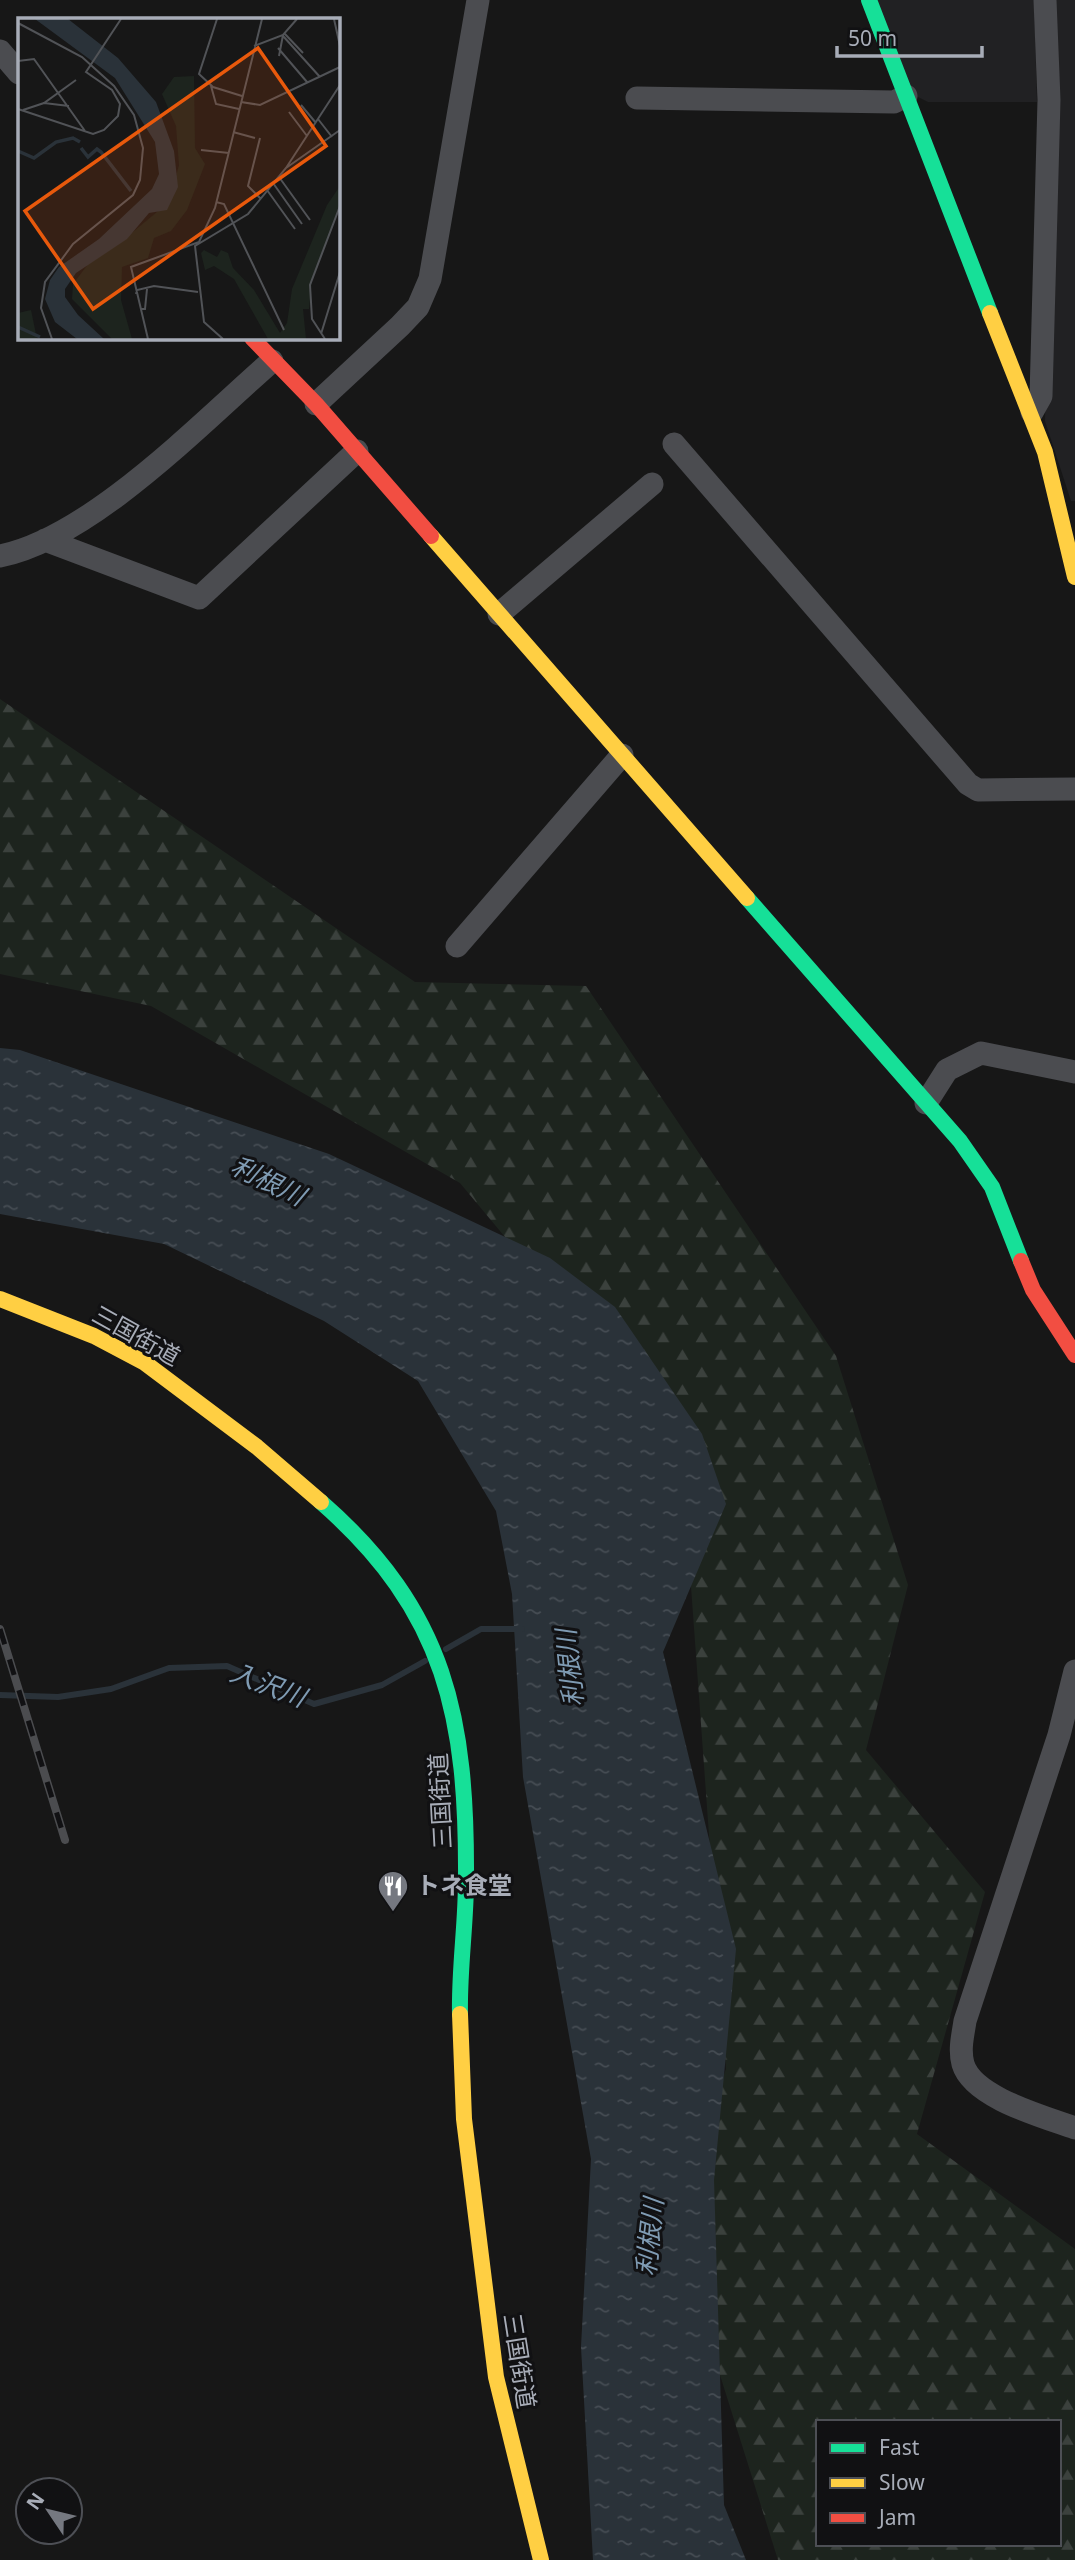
<svg xmlns="http://www.w3.org/2000/svg" width="1075" height="2560" viewBox="0 0 1075 2560" font-family="'Noto Sans','Noto Sans JP',sans-serif">
	<defs>
		<pattern id="forest-firs" width="22" height="20" patternUnits="userSpaceOnUse" patternTransform="scale(1.75)"><rect width="22" height="20" fill="#1d241e"/><path d="M5 1l3.5 6h-7zM16 11l3.5 6h-7z" fill="#3b413d"/></pattern>
		<pattern id="water-ripples" width="26" height="14" patternUnits="userSpaceOnUse" patternTransform="scale(1.75)"><rect width="26" height="14" fill="#2a3239"/><path d="M2 4q2-2 4 0t4 0M15 11q2-2 4 0t4 0" fill="none" stroke="#464d54"/></pattern>
	</defs>
	<rect width="100%" height="100%" fill="#171717"/>
	<!-- built -->
	<path fill="#212123" d="M876 0H1034L1037 102H928L914 95Z
		M1052 0H1075V501H1071L1045 421Z"/>
	<!-- forest -->
	<path fill="url(#forest-firs)" fill-rule="evenodd" d="M0 699 415 982 586 986 836 1356 908 1585 866 1750 985 1892 917 2134 1075 2249V2560H778L673 2225 726 2069 681 1448 460 1183 151 1006 0 974ZM818 2422H1059V2544H818Z"/>
	<!-- water -->
	<path fill="url(#water-ripples)" d="M0 1048 20 1050 329 1154 550 1258 615 1307 702 1434 726 1504 663 1652 736 1949 714 2180 724 2505 746 2560H593L581 2347 591 2159 523 1777 512 1594 496 1511 418 1381 324 1321 164 1244 0 1214Z"/>
	<g fill="none" stroke-linecap="round" stroke-linejoin="round">
		<!-- stream -->
		<path stroke="#2a3239" stroke-width="6" d="M446 1649 481 1629H522
			M0 1695 58 1697 111 1689 169 1668 227 1666 314 1704 382 1685 425 1661"/>
		<!-- street -->
		<path stroke="#4b4c50" stroke-width="23" d="M0 51 19 73
			M637 98 894 102 906 96
			M316 404 400 326 418 307 430 279 478 0
			M1032 412 1041 396 1049 100 1045 0
			M674 444 968 784 978 790 1075 789
			M45 540 199 598 357 451
			M0 556C91 538 202 422 272 361
			M499 614 652 484
			M457 946 622 755
			M926 1103 947 1070 981 1053 1075 1072
			M1075 1671 1059 1735 965 2021C963 2035 959 2049 963 2064 973 2098 1045 2117 1075 2128"/>
		<!-- fast -->
		<path stroke="#16e098" stroke-width="16" d="M869 0 990 313
			M747 898 960 1141 992 1187 1021 1261
			M321 1502C447 1612 467 1719 466 1880 466 1925 459 1969 460 2014"/>
		<!-- slow -->
		<path stroke="#ffcf43" stroke-width="16" d="M990 313 1045 452 1075 577
			M431 536 747 898
			M0 1299 94 1336 145 1363 257 1447 321 1502
			M460 2014 464 2119 496 2377 541 2560"/>
		<!-- jam -->
		<path stroke="#f24e42" stroke-width="16" d="M252 338 316 404 431 536
			M1021 1261 1033 1290 1075 1355"/>
		<!-- rail casing -->
		<g stroke="#4b4c4f" stroke-width="8">
			<path id="rail" d="M0 1629 65 1840"/>
		</g>
		<!-- rail -->
		<use href="#rail" stroke="#111113" stroke-width="5" stroke-dasharray="16" stroke-linecap="butt"/>
	</g>
	<!-- icons -->
	<defs>
		<g id="restaurant-pin" transform="scale(1.575)"><path d="M0 17L-7.5 6A9.5 9.5 0 1 1 7.5 6Z" fill="#757880" stroke="#111113"/><path d="M-5-6h1v4h1v-4h1v4h1v-4h1v5L-1.5 .5V6h-2V.5L-5-1ZM5-6V6H3V1.5H1.5Q1.5-4 5-6Z" fill="#fff"/></g>
	</defs>
	<g fill-rule="evenodd">
		<use href="#restaurant-pin" x="393" y="1886"/>
	</g>
	<g text-anchor="middle" stroke-width="6" stroke-linejoin="round" paint-order="stroke">
		<!-- street labels -->
		<g font-size="24" fill="#a8adb8" stroke="#111113">
			<text transform="translate(136 1336) rotate(29)" y="8">三国街道</text>
			<text transform="translate(441 1801) rotate(-93)" y="8">三国街道</text>
			<text transform="translate(519 2361) rotate(81)" y="8">三国街道</text>
		</g>
		<!-- poi labels -->
		<g font-size="24" font-weight="bold" fill="#a8adb8" stroke="#111113" text-anchor="start">
			<text x="416" y="1894">トネ食堂</text>
		</g>
		<!-- water labels -->
		<g font-size="26" font-style="italic" fill="#7f9bb3" stroke="#111113">
			<text transform="translate(268 1181) rotate(26)" y="9">利根川</text>
			<text transform="translate(570 1668) rotate(-96)" y="9">利根川</text>
			<text transform="translate(268 1685) rotate(21)" y="9">入沢川</text>
			<text transform="translate(650 2237) rotate(-84)" y="9">利根川</text>
		</g>
	</g>
	<!-- overview -->
	<g transform="translate(18 18)">
		<rect width="322" height="322" fill="#171717"/>
		<path d="M176 58 177 130 187 146 169 192 153 213 136 220 130 240 104 249 103 282 114 321H94L54 281 55 266 80 233 98 228 151 184 161 147 158 108 144 76 156 59ZM322 168V187L294 262 291 291H285L288 321H250L216 261 196 248 187 252 183 235 186 232 199 239 203 232 210 235 215 250 236 272 262 315 269 305 274 271 309 187ZM13 292 19 321H0V295Z" fill="#1d241e"/>
		<path d="M17 1H50L100 40 138 84 156 133 160 169 149 192 131 195 109 221 58 255 47 271V279L60 297 86 321H59L37 304 27 281 32 262 41 249 81 221 134 171 141 156 137 124 97 60Z" fill="#2a3239"/>
		<path fill="none" stroke="#2a3239" stroke-width="3.5" d="M63 130 70 139 79 131 83 134 113 173M0 133 16 140 38 124 55 120 62 124M0 309 22 319"/>
		<path fill="none" stroke="#515357" stroke-width="2" d="M199 1 181 56 195 69 224 78M316 1 322 28M0 5 64 39 96 68 116 97 125 130 122 162 115 177 55 226 27 264 23 290 34 321M266 15 285 35M265 18 302 59M236 28 265 17 279 1M260 30 289 64M261 38 265 17M0 43 16 41 67 113M193 68 198 86 221 91M223 84 242 87 322 49M26 85 51 88M283 87 298 105M0 91 75 116 86 112 100 98 102 86 94 72 68 54 103 1M5 92 26 85 58 62M271 94 289 118M300 101 314 119M215 114 237 120M242 120 230 168 242 180M183 132 211 135M268 150 322 112M261 159 292 202M255 165 284 206M249 172 277 211M198 184 206 186 266 312M118 276 119 272 136 268 180 274M122 291H127L129 271M303 316 322 254M130 321 113 249 181 224 197 190 244 1M205 321 186 304 177 228 230 196 268 150 322 67M307 321 294 301 292 267 322 188"/>
		<path fill="#e8590c" fill-opacity="0.15" stroke="#e8590c" stroke-width="3.5" d="M240 30 308 128 75 291 7 193Z"/>
		<rect width="322" height="322" fill="none" stroke="#a8adb8" stroke-width="3.5"/>
	</g>
	<!-- legend -->
	<rect x="816" y="2420" width="245" height="126" fill="#111113" stroke="#4d4f55" stroke-width="2"/>
	<rect x="830" y="2443" width="35" height="10" fill="#16e098" stroke="#4d4f55" stroke-width="2"/>
	<text x="879" y="2455" font-size="21" fill="#a8adb8">Fast</text>
	<rect x="830" y="2478" width="35" height="10" fill="#ffcf43" stroke="#4d4f55" stroke-width="2"/>
	<text x="879" y="2490" font-size="21" fill="#a8adb8">Slow</text>
	<rect x="830" y="2513" width="35" height="10" fill="#f24e42" stroke="#4d4f55" stroke-width="2"/>
	<text x="879" y="2525" font-size="21" fill="#a8adb8">Jam</text>
	<!-- north arrow -->
	<g transform="translate(49 2511) rotate(305)"><circle r="33" fill="#111113" stroke="#4d4f55" stroke-width="2"/>
	<path d="M0-5L12 26L0 18L-12 26Z" fill="#757880"/>
	<text y="-10" font-size="19" font-weight="bold" text-anchor="middle" fill="#a8adb8">N</text>
	</g>
	<!-- scale -->
	<path d="M837 46v10h145v-10" fill="none" stroke="#a8adb8" stroke-width="3.5"/>
	<text x="848" y="46" font-size="21" fill="#a8adb8" stroke="#111113" stroke-width="5" paint-order="stroke">50 m</text>
</svg>
